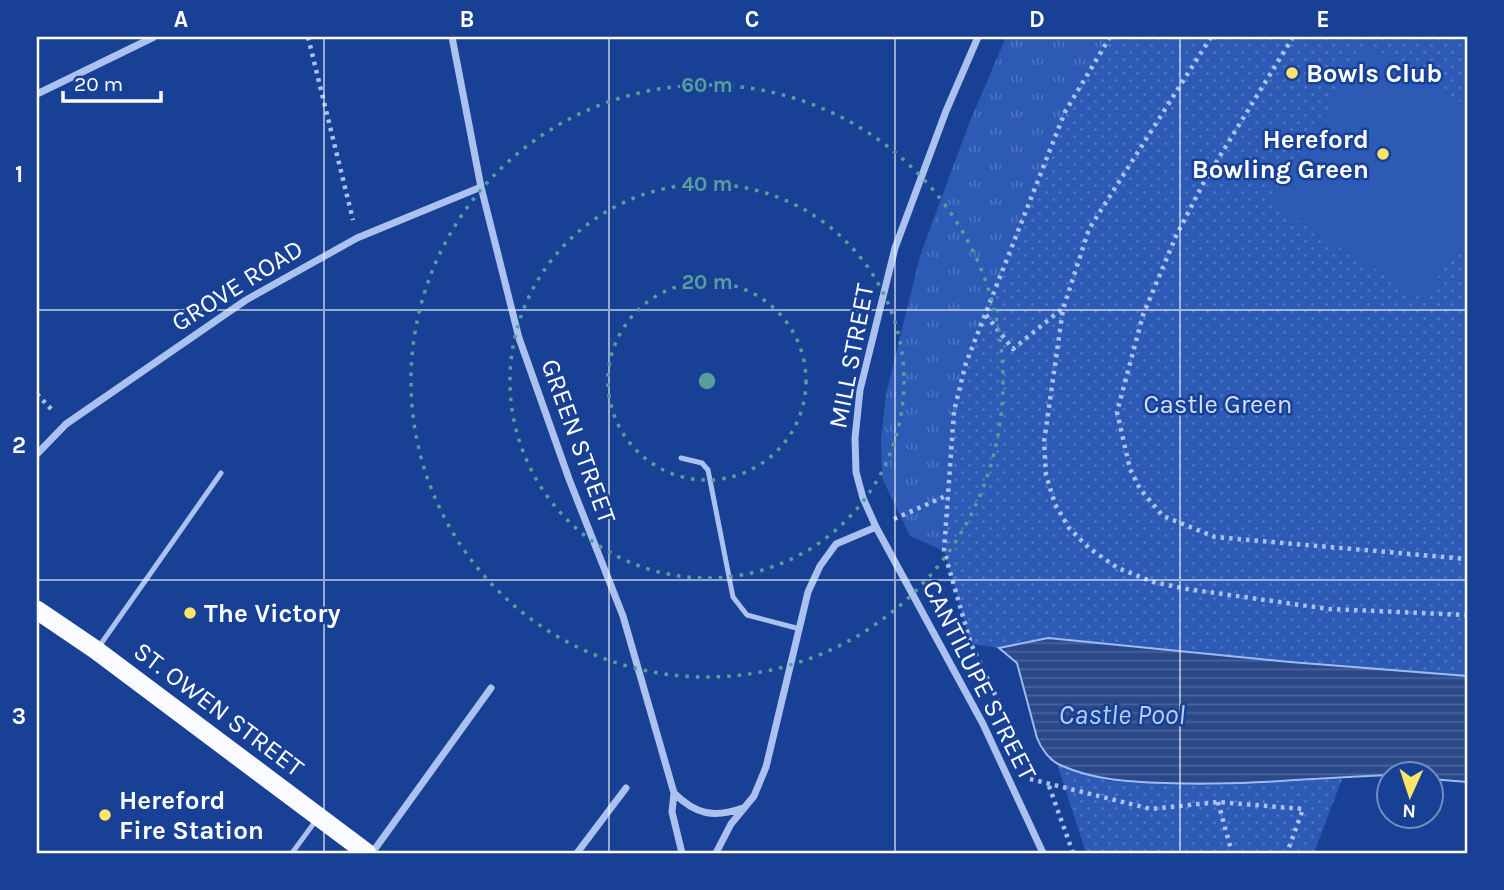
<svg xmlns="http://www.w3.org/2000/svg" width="1504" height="890" viewBox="0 0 1504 890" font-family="Karla,sans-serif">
	<defs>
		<pattern id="grass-tufts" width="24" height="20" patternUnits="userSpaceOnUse" patternTransform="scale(1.75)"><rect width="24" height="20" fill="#2c5ab4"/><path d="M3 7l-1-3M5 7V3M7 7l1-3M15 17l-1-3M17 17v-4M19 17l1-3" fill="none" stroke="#4c73bf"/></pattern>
		<pattern id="park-dots" width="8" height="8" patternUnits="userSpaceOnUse" patternTransform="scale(1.75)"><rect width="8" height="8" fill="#2c5ab4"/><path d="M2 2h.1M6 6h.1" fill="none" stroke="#4c73bf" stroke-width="1.8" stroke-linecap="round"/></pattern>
		<pattern id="water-rules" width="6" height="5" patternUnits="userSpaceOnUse" patternTransform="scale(1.75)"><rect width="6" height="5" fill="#2b4888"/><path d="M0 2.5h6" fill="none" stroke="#4b639a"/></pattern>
	</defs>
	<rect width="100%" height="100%" fill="#184196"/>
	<!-- grass -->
	<path fill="url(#grass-tufts)" d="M1006 37H1110L1065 112 966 363 954 411 944 551 910 536 882 478 881 439 886 394 920 256 970 121Z"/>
	<!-- park -->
	<path fill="url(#park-dots)" d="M1110 37H1467V676L1290 662 1048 638 999 648 971 644 944 551 954 411 966 363 1065 112Z
		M1057 764 1108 781 1212 785 1342 779 1314 853H1086Z"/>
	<!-- pitch -->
	<path fill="#2c5ab4" d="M1368 44 1467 106V231L1424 300 1269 202Z"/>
	<!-- water -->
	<path fill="url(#water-rules)" stroke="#9dbbf3" stroke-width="2" d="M1048 638 1290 662 1467 676V782L1431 779 1430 774C1344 774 1254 787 1165 783 1128 782 1094 780 1060 765 1049 760 1041 748 1037 738L1017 663 999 648Z"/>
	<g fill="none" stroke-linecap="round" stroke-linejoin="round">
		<!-- path -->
		<path stroke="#abc2f0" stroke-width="4.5" stroke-dasharray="3.5 5" stroke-linecap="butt" d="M308 37 353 220
			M1211 37 1089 229 1063 309 1044 442 1046 475 1055 504 1069 528 1090 549 1118 568 1153 582 1187 589 1329 609 1467 615
			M1293 37 1204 182 1176 236 1143 315 1117 412 1130 469 1140 489 1163 516 1215 537 1467 559
			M986 315 1013 349 1062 309
			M37 394 53 411
			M894 519 948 495
			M1016 749 1018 743 971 644 944 551 954 411 966 363 1065 112 1110 37
			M1030 779 1151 809 1218 802 1303 809 1287 853
			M1049 786 1073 853
			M1218 802 1232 853"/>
		<!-- service -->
		<path stroke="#abc2f0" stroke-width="5" d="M681 458 702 463 708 470 733 597 747 615 800 629
			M98 648 221 473
			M292 853 317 819"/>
		<!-- minor -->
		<path stroke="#abc2f0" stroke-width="7" d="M452 37 481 187 519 338 569 479 623 616 674 793 672 812 682 853
			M978 37 946 111 895 248 860 390 855 438 856 472 863 498 876 527 983 724 1043 853
			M37 94 154 37
			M37 454 66 424 246 300 357 238 481 187
			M674 793C696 815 714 818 743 808
			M372 853 491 688
			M577 853 626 788
			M716 853 731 824 754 796 766 767 808 592 820 566 836 544 876 527"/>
		<!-- trunk -->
		<path stroke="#fafbff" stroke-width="19" d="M37 610 96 650 367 853"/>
	</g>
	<!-- grid -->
	<path fill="none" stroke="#fff" stroke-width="2" stroke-opacity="0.55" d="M324 37V853M609 37V853M895 37V853M1180 37V853M37 310H1467M37 580H1467"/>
	<!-- distance rings -->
	<g fill="none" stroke="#579f9a" stroke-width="3.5" stroke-dasharray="3.5 7">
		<circle cx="707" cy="381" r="99"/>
		<circle cx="707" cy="381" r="197"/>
		<circle cx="707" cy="381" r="296"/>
	</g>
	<!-- markers -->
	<g fill="#ffe56a" stroke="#184196" stroke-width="2.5">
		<circle cx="1292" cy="73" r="7"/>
		<circle cx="1383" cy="154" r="7"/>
		<circle cx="190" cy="613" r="7"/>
		<circle cx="105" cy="815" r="7"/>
	</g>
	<g text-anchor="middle" stroke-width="5" stroke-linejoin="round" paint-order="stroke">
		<!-- poi labels -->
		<g font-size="26" font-weight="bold" fill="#fff" stroke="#184196" text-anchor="start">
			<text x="1306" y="82">Bowls Club</text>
			<text x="1369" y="148" text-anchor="end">Hereford<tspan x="1369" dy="30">Bowling Green</tspan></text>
			<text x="204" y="622">The Victory</text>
			<text x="119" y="809">Hereford<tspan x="119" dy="30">Fire Station</tspan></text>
		</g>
		<!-- street labels -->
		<g font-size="26" fill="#fff" stroke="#184196">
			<text transform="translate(237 285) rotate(-32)" y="9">GROVE ROAD</text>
			<text transform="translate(851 356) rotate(-79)" y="9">MILL STREET</text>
			<text transform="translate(579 441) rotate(70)" y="9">GREEN STREET</text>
			<text transform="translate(980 680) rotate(63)" y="9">CANTILUPE STREET</text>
			<text transform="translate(219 709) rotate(37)" y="9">ST. OWEN STREET</text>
		</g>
		<!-- park labels -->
		<g font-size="26" fill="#d2e0fb" stroke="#184196">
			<text x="1218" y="413">Castle Green</text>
		</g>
		<!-- water labels -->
		<g font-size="28" font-style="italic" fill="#b7cdf7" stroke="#184196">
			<text x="1122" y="724">Castle Pool</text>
		</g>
	</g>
	<circle cx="707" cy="381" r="10" fill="#579f9a" stroke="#184196" stroke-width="3.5"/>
	<g font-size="21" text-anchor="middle" font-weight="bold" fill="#579f9a" stroke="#184196" stroke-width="5" stroke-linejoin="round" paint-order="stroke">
		<text x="707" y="92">60 m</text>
		<text x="707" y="191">40 m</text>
		<text x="707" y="289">20 m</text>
	</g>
	<!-- border -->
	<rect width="1504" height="890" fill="none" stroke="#184196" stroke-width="77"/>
	<!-- north arrow -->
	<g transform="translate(1410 795) rotate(183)"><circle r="33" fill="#184196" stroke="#748dc0" stroke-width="2"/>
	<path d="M0-5L12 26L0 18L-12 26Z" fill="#ffe56a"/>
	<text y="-10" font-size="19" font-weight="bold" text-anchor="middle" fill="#ffffff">N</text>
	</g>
	<!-- scale -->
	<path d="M63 91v10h98v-10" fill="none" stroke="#ffffff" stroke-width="3.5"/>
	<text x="74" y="91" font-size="21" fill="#ffffff" stroke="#184196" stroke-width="5" paint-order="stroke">20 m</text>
	<rect x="38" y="38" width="1428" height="814" fill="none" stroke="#fff" stroke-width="2.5"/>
	<g font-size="23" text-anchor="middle" font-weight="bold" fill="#fff">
		<text x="181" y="27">A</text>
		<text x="467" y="27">B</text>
		<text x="752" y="27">C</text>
		<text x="1037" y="27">D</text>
		<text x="1323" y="27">E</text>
		<text x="19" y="182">1</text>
		<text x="19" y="453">2</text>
		<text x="19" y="724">3</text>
	</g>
</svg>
